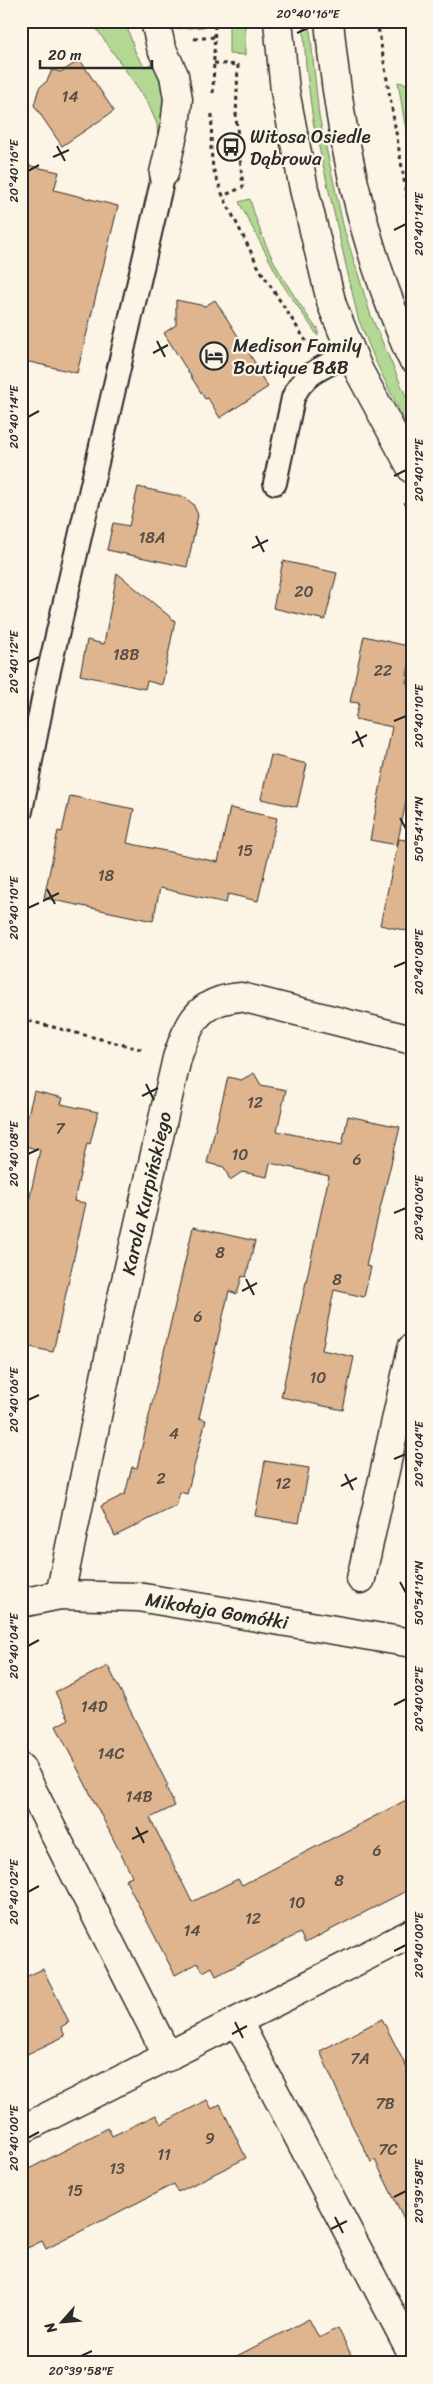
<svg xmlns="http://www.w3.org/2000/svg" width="433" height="2384" viewBox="0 0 433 2384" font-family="Sriracha,sans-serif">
	<rect width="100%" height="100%" fill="#fcf5e5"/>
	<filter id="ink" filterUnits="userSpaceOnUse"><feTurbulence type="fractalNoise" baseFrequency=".02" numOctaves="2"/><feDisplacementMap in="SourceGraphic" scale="10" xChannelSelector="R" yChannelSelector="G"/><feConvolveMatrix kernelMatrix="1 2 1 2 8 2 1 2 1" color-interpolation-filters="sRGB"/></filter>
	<g filter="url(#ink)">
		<!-- green -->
		<path fill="#b3d893" stroke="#6f825f" d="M91 21H125L136 54 145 67 155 61 160 68 168 105 158 143 157 124 147 101Z
			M170 21H204V27L173 29Z
			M229 21H245V55L229 54Z
			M303 21H309L319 116 344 229 371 316 412 410V437L375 360 358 318 313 121 306 66Z
			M398 82 412 85V167Z
			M250 199C265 254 284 281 316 328L318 327V336L281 282 239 202Z"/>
		<!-- building -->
		<path fill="#deb58f" stroke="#2b2b2b" d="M80 60 114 111 62 146 34 105 39 88 47 81 52 70 61 72Z
			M21 164 59 172 54 190 118 206 77 373 21 360Z
			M176 300 205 306 215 300 257 366 255 367 268 387 220 418 208 398 205 399 164 333 176 325Z
			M138 487 184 497 193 504 198 515 187 567 107 550 113 523 129 526Z
			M283 561 337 573 325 620 273 608Z
			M117 573 175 621 162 685 147 681 145 689 80 675 87 640 104 644Z
			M364 636 412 647 406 683 411 684 407 702H412V773L397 845 370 840 392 727 355 719 359 703 350 702Z
			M271 755 307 764 297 807 261 799Z
			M70 796 134 809 127 843 218 862 230 808 277 818 258 901 228 894 226 903 160 888 153 921 44 898 58 831 62 832Z
			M399 839 412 841V932L380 925Z
			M254 1073 261 1085 286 1090 277 1131 342 1145 348 1116 400 1127 366 1266 371 1267 364 1297 334 1290 322 1350 354 1357 343 1410 281 1397 329 1176 270 1163 267 1177 242 1172 230 1180 224 1167 207 1163 228 1077 241 1080Z
			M34 1091 63 1098 61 1104 98 1112 90 1144 87 1143 74 1201 86 1203 53 1352 21 1345V1316L30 1279 21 1277V1214L26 1215 40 1150 21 1145V1143Z
			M193 1227 255 1241 246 1277 242 1276 237 1294 229 1291 199 1418 206 1420 187 1494 180 1492 176 1506 115 1536 101 1506 125 1494 132 1467 137 1468Z
			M265 1461 309 1468 299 1523 255 1516Z
			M108 1666 168 1786 166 1787 175 1806 150 1818 192 1902 238 1879 242 1885 412 1797V1888L305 1943 300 1933 216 1976 212 1967 203 1972 198 1963 175 1975 125 1879 132 1876 56 1726 69 1719 55 1692Z
			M43 1969 69 2022 61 2027 65 2036 21 2057V1979Z
			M382 2019 412 2078V2235L375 2160 371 2162 351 2123 320 2051Z
			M207 2100 212 2109 220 2104 246 2158 178 2192 174 2184 46 2249 42 2241 21 2251V2173L108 2128 112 2136 156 2115 161 2124Z
			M309 2319 319 2338 338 2328 355 2363H223Z"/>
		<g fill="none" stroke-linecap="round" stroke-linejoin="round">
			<!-- service casing -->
			<g stroke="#2b2b2b" stroke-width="26">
				<path id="service" d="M275 483 293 398C303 372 328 365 352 353
					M21 811 47 679 164 173"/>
			</g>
			<!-- minor casing -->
			<g stroke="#2b2b2b" stroke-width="31">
				<g id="minor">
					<path d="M155 21 161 47 174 75 178 99 175 126 164 173"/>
					<path d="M361 1579 412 1348"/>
					<path id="s1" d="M60 1595 118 1315 177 1058C189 1022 199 1000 241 997L412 1040"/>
					<path id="s2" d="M21 1603 60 1595 138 1597 412 1643"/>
					<path d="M21 1768 168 2057"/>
					<path d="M238 2022 412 2353"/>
					<path d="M21 2130 412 1933"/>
				</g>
			</g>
			<!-- secondary casing -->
			<g stroke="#2b2b2b" stroke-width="31">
				<path id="secondary" d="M278 21 285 91 304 189 332 305 359 371 412 469
					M329 21C338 120 356 217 392 309 399 325 404 343 412 358"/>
			</g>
			<!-- path -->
			<path stroke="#2b2b2b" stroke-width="3" stroke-dasharray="4 4" stroke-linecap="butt" d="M377 21 412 226
				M194 39 215 37
				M214 63 238 65 236 117 243 187 223 196
				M213 93 215 21
				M212 114 211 150 213 168 223 196 259 268 306 341
				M405 502 412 514
				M21 1019 144 1050"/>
			<!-- service -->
			<use href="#service" stroke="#fcf5e5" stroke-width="22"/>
			<!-- minor -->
			<use href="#minor" stroke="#fcf5e5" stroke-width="28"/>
			<!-- secondary -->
			<use href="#secondary" stroke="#fcf5e5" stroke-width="28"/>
		</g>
	</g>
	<!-- ticks -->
	<path fill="none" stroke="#2b2b2b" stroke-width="2" d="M297 33 308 28M57 146 65 161M53 157 69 150M28 171 39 165M394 230 406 224M157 341 165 357M153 353 168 345M28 417 39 411M394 476 406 470M256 536 264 552M252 548 268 540M28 662 39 657M394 721 406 716M356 731 363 747M352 743 367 735M400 818 406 829M47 889 55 904M43 901 59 893M28 908 39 903M394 967 406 962M146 1084 154 1100M142 1096 158 1088M28 1154 39 1149M394 1213 406 1208M246 1279 254 1295M242 1291 257 1283M28 1400 39 1395M394 1459 406 1454M345 1474 353 1490M341 1486 357 1478M400 1582 406 1593M28 1646 39 1640M394 1705 406 1699M136 1827 144 1843M132 1839 148 1831M28 1892 39 1886M394 1951 406 1945M235 2022 243 2038M232 2034 247 2026M28 2138 39 2132M394 2197 406 2191M335 2217 343 2233M331 2229 347 2221M81 2356 92 2351"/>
	<!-- icons -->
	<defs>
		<g id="bus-ring" transform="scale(1.4375)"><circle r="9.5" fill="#fcf5e5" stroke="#2b2b2b" stroke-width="1.5"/><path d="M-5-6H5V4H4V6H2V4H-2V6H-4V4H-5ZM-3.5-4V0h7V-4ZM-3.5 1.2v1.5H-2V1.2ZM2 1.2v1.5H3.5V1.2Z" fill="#2b2b2b"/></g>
		<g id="hotel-ring" transform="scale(1.4375)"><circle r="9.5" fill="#fcf5e5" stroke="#2b2b2b" stroke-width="1.5"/><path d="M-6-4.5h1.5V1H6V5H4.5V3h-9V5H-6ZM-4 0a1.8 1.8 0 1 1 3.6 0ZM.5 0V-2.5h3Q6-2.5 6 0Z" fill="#2b2b2b"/></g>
	</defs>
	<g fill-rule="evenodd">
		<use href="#bus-ring" x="231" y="147"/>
		<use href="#hotel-ring" x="214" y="356"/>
	</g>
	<g text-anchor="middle" stroke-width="4.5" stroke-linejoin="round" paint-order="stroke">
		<!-- number labels -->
		<g font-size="16" fill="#584e44">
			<text x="70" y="102">14</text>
			<text x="152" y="543">18A</text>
			<text x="304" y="597">20</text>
			<text x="126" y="660">18B</text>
			<text x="383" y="676">22</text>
			<text x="245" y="856">15</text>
			<text x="106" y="881">18</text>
			<text x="255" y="1108">12</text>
			<text x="60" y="1134">7</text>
			<text x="240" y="1160">10</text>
			<text x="357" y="1165">6</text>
			<text x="220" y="1258">8</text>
			<text x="337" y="1285">8</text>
			<text x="198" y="1322">6</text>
			<text x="318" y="1383">10</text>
			<text x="174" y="1439">4</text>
			<text x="161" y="1484">2</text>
			<text x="283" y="1489">12</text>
			<text x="94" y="1712">14D</text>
			<text x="111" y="1759">14C</text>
			<text x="139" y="1802">14B</text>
			<text x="377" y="1856">6</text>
			<text x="339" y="1886">8</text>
			<text x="297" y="1908">10</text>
			<text x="253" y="1924">12</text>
			<text x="192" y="1936">14</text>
			<text x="360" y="2064">7A</text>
			<text x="385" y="2109">7B</text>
			<text x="210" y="2144">9</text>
			<text x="388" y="2155">7C</text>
			<text x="164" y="2160">11</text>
			<text x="117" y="2174">13</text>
			<text x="75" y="2196">15</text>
		</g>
		<!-- poi labels -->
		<g font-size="19" fill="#2b2b2b" stroke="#fcf5e5" text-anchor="start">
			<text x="250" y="143">Witosa Osiedle<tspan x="250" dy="22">Dąbrowa</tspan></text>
			<text x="233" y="352">Medison Family<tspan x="233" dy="22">Boutique B&amp;B</tspan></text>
		</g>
		<!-- street labels -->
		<g font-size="19" fill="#2b2b2b" stroke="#fcf5e5">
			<text dy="7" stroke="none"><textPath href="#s1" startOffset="411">Karola Kurpińskiego</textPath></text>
			<text dy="7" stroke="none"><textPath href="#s2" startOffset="198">Mikołaja Gomółki</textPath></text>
		</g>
	</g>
	<!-- margin -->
	<rect width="433" height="2384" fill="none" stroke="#fcf5e5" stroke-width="55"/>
	<!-- north arrow -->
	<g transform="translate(62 2322) rotate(243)" stroke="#fcf5e5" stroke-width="4" paint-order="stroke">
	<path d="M0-4L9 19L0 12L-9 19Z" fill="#2b2b2b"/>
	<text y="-8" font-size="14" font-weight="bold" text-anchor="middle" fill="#2b2b2b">N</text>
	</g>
	<!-- scale -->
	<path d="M40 60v8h112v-8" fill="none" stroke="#2b2b2b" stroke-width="2.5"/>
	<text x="48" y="60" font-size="15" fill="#2b2b2b" stroke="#fcf5e5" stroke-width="4" paint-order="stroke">20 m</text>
	<rect x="28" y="28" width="378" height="2328" fill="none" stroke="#2b2b2b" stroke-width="2"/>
	<g font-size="12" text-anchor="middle" fill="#2b2b2b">
		<text x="308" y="18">20°40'16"E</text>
		<text transform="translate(14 171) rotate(-90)" y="4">20°40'16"E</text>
		<text transform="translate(419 224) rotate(-90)" y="4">20°40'14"E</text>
		<text transform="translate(14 417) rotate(-90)" y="4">20°40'14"E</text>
		<text transform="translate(419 470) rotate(-90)" y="4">20°40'12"E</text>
		<text transform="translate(14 662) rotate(-90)" y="4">20°40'12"E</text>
		<text transform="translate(419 716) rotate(-90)" y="4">20°40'10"E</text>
		<text transform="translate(419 829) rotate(-90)" y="4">50°54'14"N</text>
		<text transform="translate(14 908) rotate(-90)" y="4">20°40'10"E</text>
		<text transform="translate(419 962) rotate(-90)" y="4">20°40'08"E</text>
		<text transform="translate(14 1154) rotate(-90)" y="4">20°40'08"E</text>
		<text transform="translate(419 1208) rotate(-90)" y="4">20°40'06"E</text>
		<text transform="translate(14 1400) rotate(-90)" y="4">20°40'06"E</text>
		<text transform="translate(419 1454) rotate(-90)" y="4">20°40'04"E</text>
		<text transform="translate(419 1593) rotate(-90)" y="4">50°54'16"N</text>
		<text transform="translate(14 1646) rotate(-90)" y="4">20°40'04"E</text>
		<text transform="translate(419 1699) rotate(-90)" y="4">20°40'02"E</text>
		<text transform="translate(14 1892) rotate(-90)" y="4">20°40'02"E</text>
		<text transform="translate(419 1945) rotate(-90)" y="4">20°40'00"E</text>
		<text transform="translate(14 2138) rotate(-90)" y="4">20°40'00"E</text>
		<text transform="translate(419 2191) rotate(-90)" y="4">20°39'58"E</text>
		<text x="81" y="2375">20°39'58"E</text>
	</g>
</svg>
